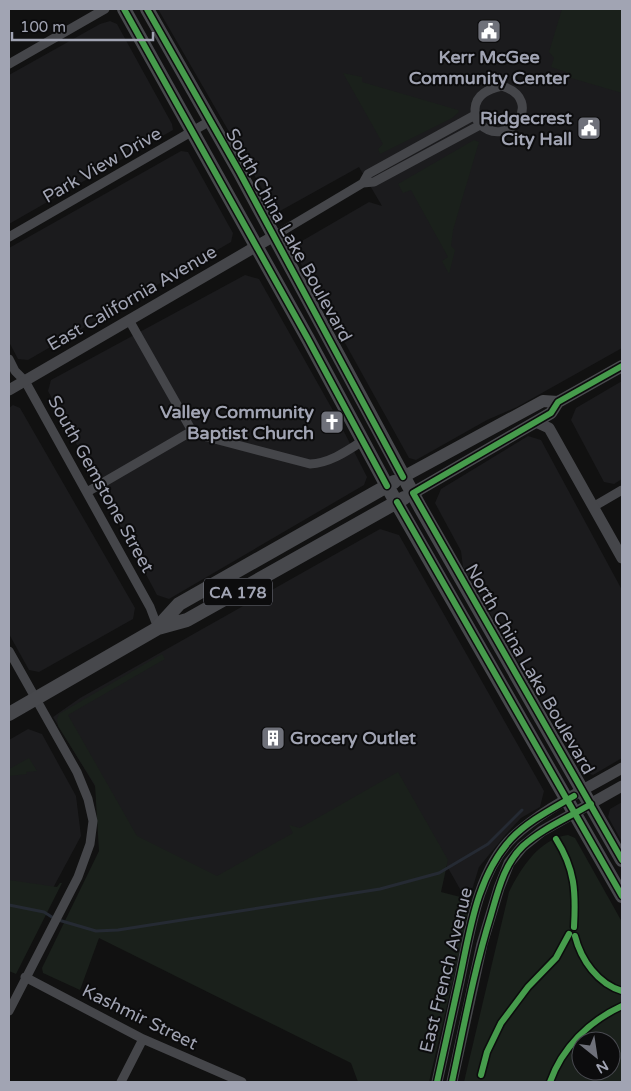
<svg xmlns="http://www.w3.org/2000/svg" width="631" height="1091" viewBox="0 0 631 1091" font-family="'Varela Round',sans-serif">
	<rect width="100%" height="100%" fill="#111"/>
	<!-- built -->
	<path fill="#1b1b1d" d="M158 9H622V348L517 407 487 420 416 460 409 458 296 255 295 245 369 202 382 206 359 167 280 211H275Z
		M110 21 117 24 172 124 173 130 9 224V75L100 24Z
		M181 151 188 152 229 226 233 233 231 242 28 360 18 359 9 342V248Z
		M245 275 259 279 335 414 367 477 364 485 169 599 157 595 48 391 51 380Z
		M622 381V479L614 484 604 482 571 420 576 408Z
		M13 405 20 408 135 608 133 619 39 672 29 670 9 634V408Z
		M528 436 541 440 622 590V758L593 775 582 771 463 567 461 551 435 503 441 489Z
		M380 529 399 535 544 791 540 807 521 818 507 833 479 867 468 903 395 775 210 882 129 842 53 717 80 698Z
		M28 729 42 734 76 796 81 836 53 888 9 896V740Z
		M622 802V842L608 817 610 809Z"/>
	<!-- green -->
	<path fill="#1a201b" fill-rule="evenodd" d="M562 9H622V93L571 78 566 72 551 67 554 58 549 52Z
		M343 73 362 77V82L458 110 459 112 452 118 380 154 378 149 383 144Z
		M474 140 479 142 453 230 451 246 455 250 449 274 442 261 448 257 411 190 403 193 398 184Z
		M162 654 165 659 68 715 137 836 217 876 293 833 289 825 300 828 398 772 448 860 441 892 472 900 429 1082H358L351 1063 99 938 80 990 43 973 42 968 99 851 95 785 58 726 57 719 59 714Z
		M29 758 37 771 26 772 27 774 9 776V769Z
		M568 835 575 838 622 922V1082H464L509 892C521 868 539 839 568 835ZM581 1041H611V1071H581Z
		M9 880 57 887 60 883H62L16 974 9 971Z"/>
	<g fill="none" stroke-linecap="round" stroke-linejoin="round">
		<!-- stream -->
		<path stroke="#252a33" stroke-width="3" d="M9 905 44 912 55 919 96 931 118 930 380 889 439 873 488 844 522 810"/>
		<!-- minor -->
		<path stroke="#45464a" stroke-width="9" d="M9 64 105 9
			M502 86C547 100 507 152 479 123 475 119 475 114 475 109 476 94 489 89 502 86Z
			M363 183 368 174 475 115
			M274 236 363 183 374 182 480 125
			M9 237 210 121
			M129 320 192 431 203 436 310 464C330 463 347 451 364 440
			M9 359 15 371 25 381 150 607 158 628
			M87 492 192 431
			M593 507 622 490
			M9 651 77 772 88 799 93 821 90 844 78 877 9 1011
			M25 977 143 1039 242 1082
			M121 1082 143 1039"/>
		<!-- tertiary -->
		<path stroke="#45464a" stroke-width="11" d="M9 390 274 236
			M536 422 549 428 622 558
			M437 1082C444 1049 452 1015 459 982 469 936 477 871 513 837 543 809 586 789 622 768
			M452 1082 482 944 499 888 509 863 522 847 542 831 622 786"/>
		<!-- secondary -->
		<path stroke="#494a4e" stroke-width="12" d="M403 477 543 401 558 402
			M413 493 551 413 558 402 622 366"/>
		<!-- primary -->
		<path stroke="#47484c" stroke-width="14" d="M124 9 308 339 387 486 622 896
			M147 9 240 173 420 507 622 860
			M158 627 179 604 394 482
			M9 714 158 628 187 620 404 498"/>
		<!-- cycleway casing -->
		<g stroke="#0c0c0d" stroke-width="9">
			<path id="cycleway" d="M124 9 308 339 387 486
				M147 9 240 173 403 477
				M622 366 558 402 551 413 413 493 622 860
				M397 502 622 896
				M556 839C575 869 576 892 574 927
				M575 936C581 960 598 984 622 991
				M481 1075 487 1052 501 1023 528 987 556 958 569 934
				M437 1082C445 1047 452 1012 460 977 470 930 477 876 511 839 528 821 552 809 574 796
				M452 1082C464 1026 474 970 491 915 498 891 504 864 523 846 543 828 568 818 591 804
				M550 1082C562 1048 589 1021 622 1006"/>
		</g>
		<!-- cycleway -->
		<use href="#cycleway" stroke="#469c4c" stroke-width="6"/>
	</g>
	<!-- icons -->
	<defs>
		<g id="civic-square" transform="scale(1.25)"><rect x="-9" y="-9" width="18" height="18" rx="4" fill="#6f717a" stroke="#0c0c0d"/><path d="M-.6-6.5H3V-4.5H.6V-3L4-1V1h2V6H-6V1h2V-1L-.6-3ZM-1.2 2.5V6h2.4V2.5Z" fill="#fff"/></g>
		<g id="church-square" transform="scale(1.25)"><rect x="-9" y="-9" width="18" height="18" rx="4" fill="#6f717a" stroke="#0c0c0d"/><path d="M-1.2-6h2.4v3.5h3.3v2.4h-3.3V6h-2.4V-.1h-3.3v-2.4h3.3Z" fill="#fff"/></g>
		<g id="building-square" transform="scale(1.25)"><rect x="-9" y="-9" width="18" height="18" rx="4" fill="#6f717a" stroke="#0c0c0d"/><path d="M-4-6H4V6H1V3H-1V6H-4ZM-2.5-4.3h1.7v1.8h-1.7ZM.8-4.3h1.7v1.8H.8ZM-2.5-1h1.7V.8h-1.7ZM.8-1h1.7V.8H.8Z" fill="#fff"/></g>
	</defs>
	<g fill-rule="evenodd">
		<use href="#civic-square" x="489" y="31"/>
		<use href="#civic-square" x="589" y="128"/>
		<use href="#church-square" x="332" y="422"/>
		<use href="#building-square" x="273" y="738"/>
	</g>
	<g text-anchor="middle" stroke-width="4" stroke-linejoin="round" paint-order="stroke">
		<!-- shield labels -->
		<rect fill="#0c0c0d" stroke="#747681" stroke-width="1" x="204" y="578.5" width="68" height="27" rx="4"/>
		<g font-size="16" font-weight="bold" fill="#a1a4b3">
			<text x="238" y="598">CA 178</text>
		</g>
		<!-- poi labels -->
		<g font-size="18" font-weight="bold" fill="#a1a4b3" stroke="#0c0c0d" text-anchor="end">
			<text x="489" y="63" text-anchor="middle">Kerr McGee<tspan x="489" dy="21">Community Center</tspan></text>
			<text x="572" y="124">Ridgecrest<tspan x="572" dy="21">City Hall</tspan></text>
			<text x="314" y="418">Valley Community<tspan x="314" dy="21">Baptist Church</tspan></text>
			<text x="290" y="744" text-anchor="start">Grocery Outlet</text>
		</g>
		<!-- street labels -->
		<g font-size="18" fill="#a1a4b3" stroke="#0c0c0d">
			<text transform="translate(102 165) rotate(-30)" y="6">Park View Drive</text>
			<text transform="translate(289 235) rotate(61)" y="6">South China Lake Boulevard</text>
			<text transform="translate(132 298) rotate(-30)" y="6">East California Avenue</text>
			<text transform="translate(101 484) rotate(61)" y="6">South Gemstone Street</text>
			<text transform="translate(530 669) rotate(60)" y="6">North China Lake Boulevard</text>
			<text transform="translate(446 970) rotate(-76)" y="6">East French Avenue</text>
			<text transform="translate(140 1017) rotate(26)" y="6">Kashmir Street</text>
		</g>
	</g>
	<!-- border -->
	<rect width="631" height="1091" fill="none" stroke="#a1a4b3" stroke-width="20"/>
	<!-- north arrow -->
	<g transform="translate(596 1056) rotate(150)"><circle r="24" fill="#0c0c0d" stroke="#48494f"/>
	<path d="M0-4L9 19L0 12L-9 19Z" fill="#6f717a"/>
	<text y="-8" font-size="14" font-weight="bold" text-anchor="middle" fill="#a1a4b3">N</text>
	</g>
	<!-- scale -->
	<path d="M12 32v8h141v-8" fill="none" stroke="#a1a4b3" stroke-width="2.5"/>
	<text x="20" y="32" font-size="15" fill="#a1a4b3" stroke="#0c0c0d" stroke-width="4" paint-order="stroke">100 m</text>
</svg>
